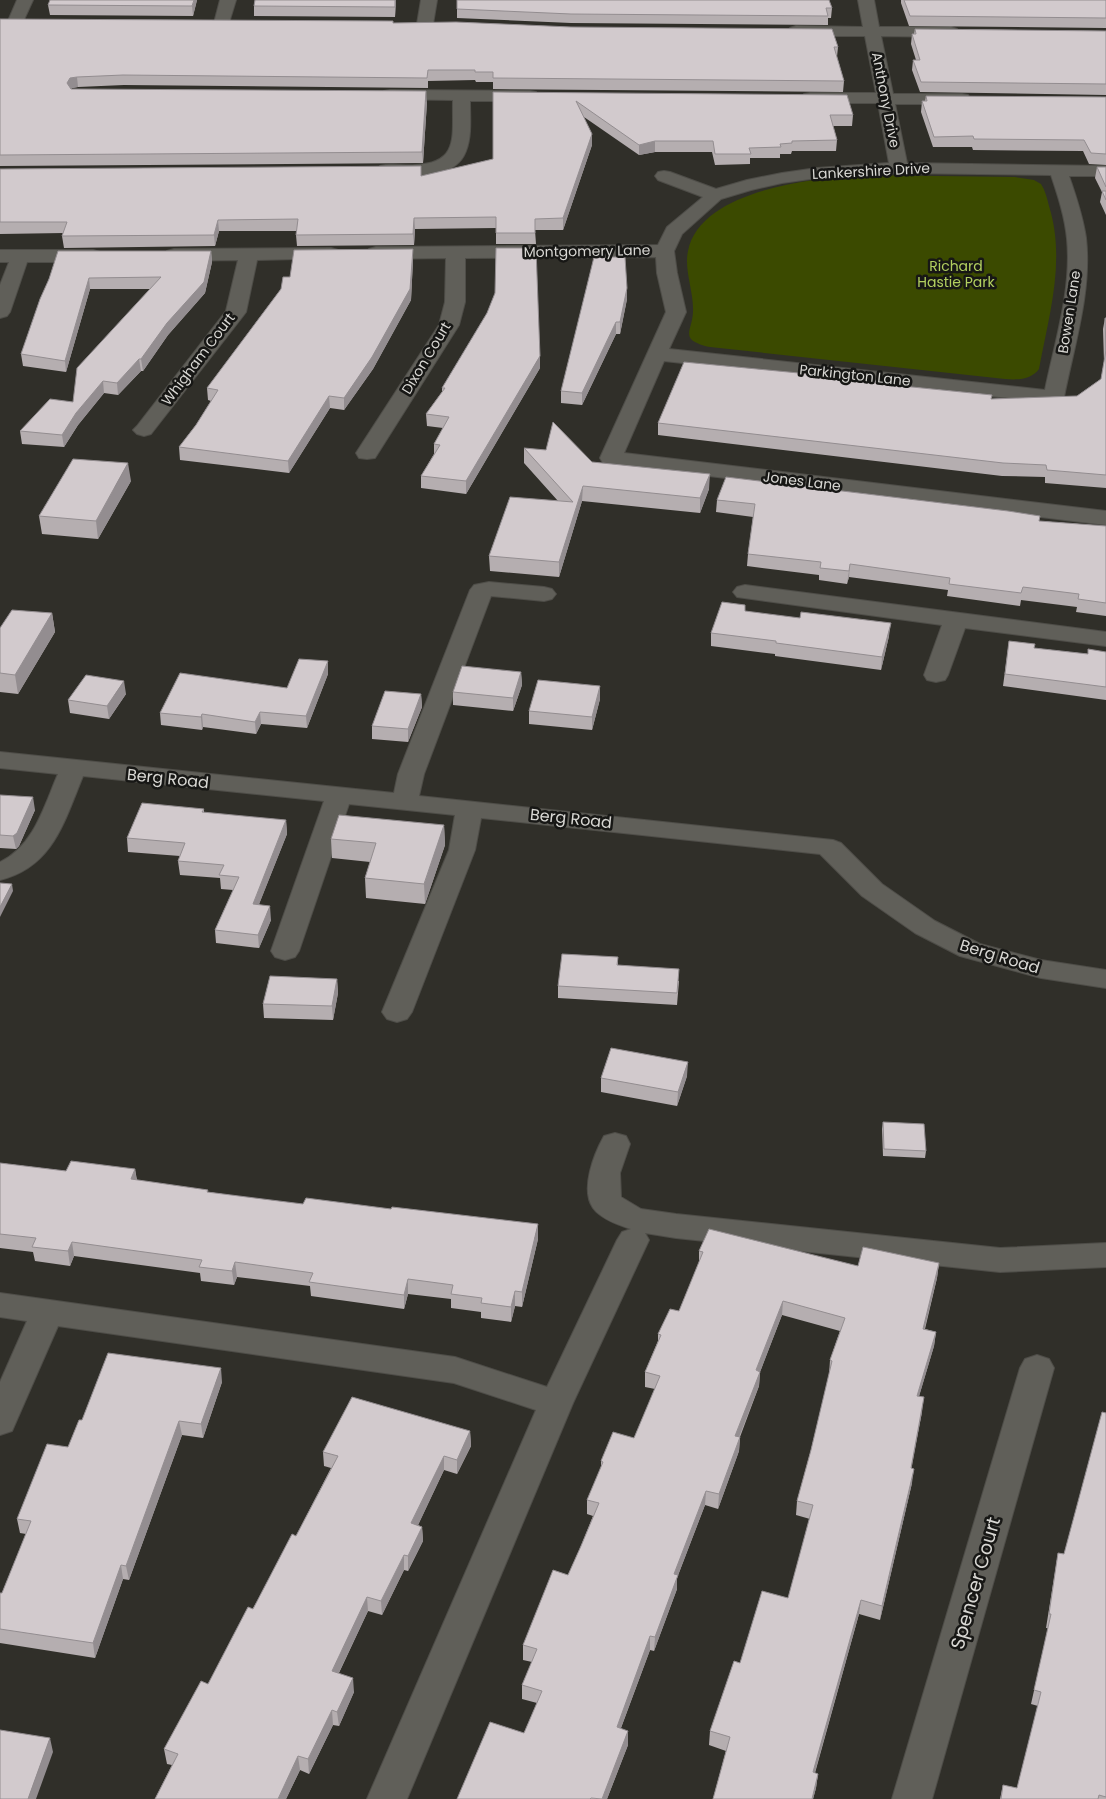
<svg xmlns="http://www.w3.org/2000/svg" width="1106" height="1799" viewBox="0 0 1106 1799" font-family="Poppins,sans-serif">
	<rect width="100%" height="100%" fill="#302f29"/>
	<!-- green -->
	<path fill="#3b4a00" d="M858 175 1015 177 1034 180 1041 184C1045 190 1047 198 1049 206 1066 260 1049 315 1039 369 1031 380 1017 380 1005 379L710 347C676 339 694 331 693 308 693 290 684 269 688 251 700 191 809 179 858 175Z"/>
	<g fill="none" stroke-linecap="round" stroke-linejoin="round">
		<!-- minor casing -->
		<g stroke="#4e4d48" stroke-width="2">
			<path id="minor" d="M17 0H33L22 24H10L8 21Z
				M220 0H236L228 26H216L214 23Z
				M421 0H437L433 24 431 27H419L417 24Z
				M858 0H874L879 27H951L957 29 959 32 957 35 951 37 881 36 893 94H962L968 95 970 99 968 103 962 104H895L907 163 1106 166V176H1069C1076 196 1083 217 1086 238 1092 291 1074 346 1064 397L1061 401 1054 403 664 361 624 453 1106 511V525L603 463 600 458 666 312 657 273 656 257 465 258V302L459 325 375 458 367 459 359 458 356 453 439 325 445 302 446 258 376 259 369 257 367 253 369 249 376 247 658 245 667 227 703 197 658 180 655 176 658 172 664 171 670 172 716 189 747 180 782 173 817 168 889 163 878 103H810L804 102 802 98 804 94 810 93H876L865 36H796L790 34 788 31 790 28 796 26 863 27ZM899 173 1051 175C1058 196 1065 217 1067 239 1072 289 1055 341 1045 390L669 349 686 312 677 273 674 251 682 234 721 199 751 190 782 183 817 178Z
				M390 90 530 91 536 92 538 96 536 100 530 101H470C470 117 472 136 466 151 455 181 411 176 386 175L380 174 377 170 380 166C391 163 403 166 415 165 460 163 452 136 453 100L384 99 382 95 384 91Z
				M331 248 338 250 340 254 338 258 257 260 246 312 243 316 151 434 144 436 137 434 133 430 137 426 226 311 238 260 174 261 167 259 165 255 167 251 174 249Z
				M0 250H93L100 252 102 256 100 260 93 262H27L10 312 7 316 0 318V285L9 262H0Z
				M489 582 544 587 552 589 556 594 552 599 544 601 491 596 424 774 419 796 833 840 841 843 882 884 935 921 980 944 1041 960 1106 970V988L1041 978 960 956 915 933 862 896 820 854 481 818 475 850 412 1012 407 1019 397 1022 387 1019 382 1012 449 850 455 815 349 804 299 951 295 957 285 960 275 957 271 951 324 801 83 776C64 822 53 867 0 880V862C34 846 44 806 58 774L0 768V752L394 793 398 774 470 590 474 585Z
				M745 585 1106 632V646L965 628 948 675 945 680 936 682 927 680 924 675 942 625 737 597 733 592 737 587Z
				M615 1133 626 1136 630 1144 620 1173 621 1197 641 1209 676 1214 1000 1248 1106 1243V1267L1000 1272 676 1238 645 1233 649 1240 573 1403 407 1799H367L536 1410 454 1383 58 1326 12 1431 0 1435V1382L27 1321 0 1317V1293L455 1357 547 1387 617 1240 622 1232 631 1229C618 1225 601 1219 593 1208 580 1189 594 1154 604 1136Z
				M1037 1355 1049 1359 1054 1368 932 1799H892L1020 1368 1025 1359Z"/>
		</g>
		<!-- minor -->
		<use href="#minor" fill="#605f59" fill-rule="evenodd"/>
	</g>
	<!-- wall -->
	<path fill="#b5aeb0" d="M197 0 193 16 50 15 48 5Z
		M255 0H396L395 17 254 16V6Z
		M901 0H1106V28L909 26 901 3Z
		M832 8 831 18H828V25L571 23 457 18V9Z
		M0 19 393 23 838 47 837 57 844 81 843 92 493 89V82H476L475 80 428 81V88L124 85 78 87 72 88 71 89 427 102 423 163 0 166Z
		M915 29 1106 31V95L920 92 912 70 913 60H916L911 44 912 34H914Z
		M493 92 853 115 852 126H833L837 140 836 151H792L791 154H780V158H750V164L715 165 712 152H655L639 155 584 117 592 145 563 230H535L536 244H496V228L415 229 414 245 297 246 296 235 297 231H219L215 246 64 248 62 236 64 233 0 234V169L422 176 493 159Z
		M926 96 1106 97V165L1089 164 1083 151 973 150 972 147H933L921 112 922 101H925Z
		M1097 167H1106V215L1100 202 1102 192 1095 178Z
		M413 249V260L411 300 373 369 344 410 330 408 289 473 180 460 179 447 196 425 211 401 208 400 207 388 290 277Z
		M211 251 212 262 205 293 168 335 143 371H141L118 395 104 393 78 425 64 447 22 444 20 431 73 402 150 289H90L66 372 23 366 21 354 49 279Z
		M627 288V299L620 334H616L582 405 561 403V391Z
		M1105 318H1106V488L1045 483V477L1002 476 658 435V423L882 384 992 395 991 399 1077 396 1101 379 1104 362 1103 329Z
		M540 368 466 494 421 488V476L434 454V444L443 428 427 426 426 414 442 392V388Z
		M524 448 592 462 709 489 700 513 582 501 559 577 490 571 489 556 558 501 524 463Z
		M131 481 98 539 42 534 39 516Z
		M717 500 1039 521 1106 526V616L1076 612 1077 607 1021 600 1020 606 947 596 948 590 849 577 847 584 819 580V575L747 566 748 554 753 517 716 512Z
		M745 611 889 636 881 670 775 656V654L711 646V633Z
		M52 613 55 632 18 694 0 692V628Z
		M1009 641 1034 648 1088 654 1106 652V700L1003 686Z
		M328 661V674L307 728 261 724 256 734 203 727 202 730 161 725 160 713 287 688Z
		M521 672 522 685 513 711 453 705V692Z
		M600 686V699L592 730 529 724V711Z
		M126 694 109 719 70 713 68 700Z
		M421 694 422 707 408 742 372 739V726Z
		M0 795 35 810 19 846 16 849 0 848Z
		M204 809V813L286 820 287 834 259 904 271 920 259 948 216 943 215 930 233 890 221 889 220 878 180 875 178 861 180 856 128 852 127 838Z
		M444 825 445 845 425 904 366 898 365 878 370 862 332 858 331 839Z
		M618 957V965L679 981 677 1005 558 998V986Z
		M337 979 338 993 333 1020 264 1018 263 1004Z
		M687 1076 677 1106 601 1092V1078Z
		M883 1122 926 1151 925 1158 883 1156 882 1129Z
		M0 1163 66 1171 135 1169 137 1180 209 1192 538 1239 522 1307 515 1306 511 1322 481 1318V1312L451 1308V1299L408 1294 404 1309 311 1296 310 1286 237 1277 234 1285 201 1281 200 1273 74 1256 70 1266 35 1261 33 1252 0 1248Z
		M699 1251 858 1266 939 1263 937 1278 925 1329 936 1332 934 1346 919 1396 922 1412 911 1468 912 1483 895 1556 880 1620 859 1614 815 1773 818 1774 816 1788 813 1799H713L726 1751 709 1745 710 1731 740 1663 788 1598 810 1519 796 1515 797 1501 811 1450 829 1375 830 1360 840 1331 782 1315 760 1372 759 1386 740 1437 739 1451 718 1509 705 1505 677 1578V1589L654 1651 650 1650 621 1728 628 1745 607 1799H457L524 1733 537 1703 522 1699V1685L532 1662 523 1660V1645L568 1575 581 1546 593 1516 587 1514V1500L601 1468V1461L634 1438 655 1389 645 1387V1372L658 1341V1334L679 1311 699 1263Z
		M222 1382 203 1438 182 1435 129 1580 123 1579 95 1658 0 1643V1593H2L26 1534 20 1533 17 1519 68 1447 82 1420Z
		M1106 1413V1799H1000L1003 1785 1017 1788 1038 1706 1031 1704 1048 1628H1046L1058 1553 1064 1554Z
		M470 1431 471 1446 457 1474 444 1470 418 1525 422 1527 423 1541 408 1571 404 1570 382 1615 368 1611 339 1673 354 1692 339 1726 333 1725 309 1774 300 1770 286 1799H155L172 1765 167 1764 164 1749 208 1684 296 1536 331 1468 324 1466 323 1452Z"/>
	<!-- shaded-wall -->
	<path fill="#938d90" d="M194 0H197L193 16 192 6Z
		M395 0H396L395 17Z
		M77 77 78 87 72 88 68 93 67 83 70 78Z
		M426 91 427 102 423 163 422 152Z
		M592 134V145L563 230V218Z
		M655 141V152L639 155V145Z
		M414 218 415 229 414 245 413 234Z
		M218 220 219 231 215 246 214 235Z
		M413 249V260L411 300 373 369 344 410V398Z
		M211 251 212 262 205 293 168 335 143 371 141 359Z
		M89 278 90 289 66 372 65 361Z
		M627 288V299L620 334V322Z
		M616 322V334L582 405V393Z
		M540 356V368L466 494V481Z
		M139 359 141 371 118 395 117 383Z
		M103 381 104 393 78 425 64 447 62 435 76 413Z
		M329 396 330 408 289 473 288 461Z
		M128 463 131 481 98 539 96 521Z
		M710 474 709 489 700 513V498Z
		M583 486 582 501 559 577V562Z
		M850 564 849 577 847 584 849 571Z
		M52 613 55 632 18 694 15 675Z
		M891 623 889 636 881 670 882 657Z
		M328 661V674L307 728 306 716Z
		M521 672 522 685 513 711V698Z
		M124 681 126 694 109 719 107 706Z
		M600 686V699L592 730V717Z
		M421 694 422 707 408 742V729Z
		M260 712 261 724 256 734 255 722Z
		M202 714 203 727 202 730 201 717Z
		M33 797 35 810 19 846 16 849 13 836Z
		M286 820 287 834 254 917 253 904Z
		M444 825 445 845 425 904 424 884Z
		M12 884 13 891 0 917V907Z
		M270 906 271 920 259 948 258 935Z
		M337 979 338 993 333 1020 332 1006Z
		M688 1062 687 1076 677 1106 678 1092Z
		M135 1169 137 1183 131 1179Z
		M538 1224V1239L522 1307V1292Z
		M72 1242 74 1256 70 1266 68 1251Z
		M235 1262 237 1277 234 1285 232 1271Z
		M939 1263 937 1278 921 1343 923 1329Z
		M408 1279V1294L404 1309V1295Z
		M515 1291V1306L511 1322V1307Z
		M783 1301 782 1315 755 1385 756 1370Z
		M936 1332 934 1346 915 1410 917 1396Z
		M221 1368 222 1382 203 1438 201 1424Z
		M760 1372 759 1386 734 1450 735 1436Z
		M924 1397 922 1412 909 1482 911 1468Z
		M179 1421 182 1435 129 1580 126 1566Z
		M470 1431 471 1446 457 1474V1460Z
		M740 1437 739 1451 718 1509 719 1494Z
		M444 1456V1470L412 1538 411 1523Z
		M914 1469 912 1483 895 1556 880 1620 882 1606Z
		M706 1491 705 1505 677 1578V1589L654 1651 655 1637 674 1574Z
		M422 1527 423 1541 408 1571V1556Z
		M404 1555V1570L382 1615 381 1601Z
		M121 1565 123 1579 95 1658 93 1643Z
		M367 1597 368 1611 333 1685 332 1671Z
		M861 1600 859 1614 811 1786 813 1772Z
		M650 1636V1650L616 1741 617 1727Z
		M353 1678 354 1692 339 1726 337 1712Z
		M332 1710 333 1725 309 1774 308 1759Z
		M628 1731V1745L607 1799H602Z
		M50 1738 53 1752 36 1799H28Z
		M298 1756 300 1770 286 1799H278Z
		M818 1774 816 1788 813 1799H812Z"/>
	<!-- building -->
	<path fill="#d2cacd" stroke="#938d90" d="M50 0H194L192 6 48 5Z
		M255 0H395V7L254 6Z
		M457 0H829L832 8H826L828 16 571 14 457 9Z
		M904 0H1106V18L910 16Z
		M0 19 393 21V23L456 22 571 27 832 29 838 47H834L844 81 493 78V72H475V70H428L427 78 123 75 77 77 70 78 67 83 71 89 426 91 422 152 0 155Z
		M915 29 1106 31V84L921 82 913 60H920L912 34H916Z
		M493 92 847 95 853 115H830L837 140 792 141V143L780 144 781 147 749 148 751 154H715L713 141H655L639 145 576 101 592 134 563 218 535 219V233H496V217L414 218 413 234 296 235 298 219 218 220 214 235 62 236 67 222H0V169L421 166V176L493 159Z
		M926 96 1106 97V154L1091 153 1084 140 974 139 973 136 934 137 922 101H927Z
		M1097 167H1106V187Z
		M1102 191H1106V200Z
		M496 248H536L540 356 466 481 421 476 440 445 434 444 449 417 426 414 445 388H442L487 313 495 293Z
		M413 249 410 289 372 357 344 398 329 396 288 461 179 447 196 425 218 390 207 388 281 289 283 277H290L294 250Z
		M58 251H211L204 282 167 323 141 359H139L117 383 103 381 76 413 62 435 20 431 50 399 73 402 77 368 161 277 89 278 65 361 21 354 40 299 49 279Z
		M594 257H625L627 288 620 322H616L582 393 561 391Z
		M1105 318H1106V475L1047 470 1046 465 1003 463 658 423 684 362 882 381V384L992 395 991 399 1077 396 1101 379 1106 350Z
		M553 422 592 462 710 474 700 498 583 486 559 562 489 556 510 497 573 502 524 448 546 450Z
		M73 459 128 463 96 521 39 516Z
		M726 477 1008 511 1040 516 1039 521 1106 526V603L1078 599 1079 594 1023 587 1021 593 949 584 950 578 850 564 849 571 820 568 821 562 748 554 755 504 717 500Z
		M722 602 745 605V611L800 618 801 612 891 623 882 657 776 643V641L711 633Z
		M12 610 52 613 15 675 0 673V628Z
		M1009 641 1035 644 1034 648 1088 654V649L1106 652V687L1005 674Z
		M299 659 328 661 306 716 260 712 255 722 202 714 201 717 160 713 180 673 287 688Z
		M462 666 521 672 513 698 453 692Z
		M86 675 124 681 107 706 68 700Z
		M538 680 600 686 592 717 529 711Z
		M385 691 421 694 408 729 372 726Z
		M0 795 33 797 17 833 13 836 0 835Z
		M142 803 204 809 202 812 286 820 253 904 270 906 258 935 215 930 239 877 219 875 224 865 178 861 185 843 127 838Z
		M339 815 444 825 424 884 365 878 376 843 331 839Z
		M0 883 12 884 0 907Z
		M562 954 618 957 617 965 679 969 677 993 558 986Z
		M270 976 337 979 332 1006 263 1004Z
		M611 1048 688 1062 678 1092 601 1078Z
		M883 1122 924 1124 926 1151 884 1149Z
		M71 1161 135 1169 131 1179 208 1190 207 1192 303 1204 306 1198 391 1209 392 1207 538 1224 522 1292 515 1291 511 1307 481 1303 482 1298 451 1294 453 1285 408 1279 404 1295 309 1282 313 1273 235 1262 232 1271 199 1267 202 1260 72 1242 68 1251 32 1247 36 1238 0 1234V1163L66 1171Z
		M709 1229 858 1266 863 1247 939 1263 923 1329 936 1332 917 1396 924 1397 911 1468 914 1469 897 1541 882 1606 861 1600 813 1772 818 1774 812 1799H713L730 1737 710 1731 734 1661 740 1663 762 1591 788 1598 813 1505 797 1501 811 1450 832 1361 830 1360 845 1318 783 1301 756 1370 760 1372 735 1436 740 1437 719 1494 706 1491 674 1574 678 1575 655 1637 650 1636 617 1727 628 1731 602 1799 591 1798 590 1799H457L490 1722 524 1733 542 1691 522 1685 537 1649 523 1645 553 1570 568 1575 581 1546 599 1503 587 1500 603 1462 601 1461 613 1432 634 1438 660 1376 645 1372 661 1335 658 1334 670 1309 679 1311 703 1252 699 1251Z
		M108 1353 221 1368 201 1424 179 1421 126 1566 121 1565 93 1643 0 1629V1593H2L31 1521 17 1519 47 1444 68 1447 79 1420H82Z
		M352 1397 470 1431 457 1460 444 1456 411 1523 422 1527 408 1556 404 1555 381 1601 367 1597 332 1671 353 1678 337 1712 332 1710 308 1759 298 1756 278 1799H155L178 1754 164 1749 201 1681 208 1684 248 1607 253 1609 292 1534 296 1536 338 1456 323 1452Z
		M1102 1412 1106 1413V1797L1099 1795 1098 1799H1001L1003 1785 1017 1788 1041 1692 1034 1690 1051 1614H1049L1058 1553 1064 1554Z
		M0 1730 50 1738 28 1799H0Z"/>
	<g text-anchor="middle" stroke-width="5" stroke-linejoin="round" paint-order="stroke">
		<!-- far-street labels -->
		<g font-size="14" fill="#d8d7d3" stroke="#171715">
			<text transform="translate(886 100) rotate(79)" y="5">Anthony Drive</text>
			<text transform="translate(871 171) rotate(-3)" y="5">Lankershire Drive</text>
			<text transform="translate(587 251) rotate(-1)" y="5">Montgomery Lane</text>
			<text transform="translate(1069 312) rotate(-81)" y="5">Bowen Lane</text>
			<text transform="translate(426 358) rotate(-59)" y="5">Dixon Court</text>
			<text transform="translate(198 359) rotate(-53)" y="5">Whigham Court</text>
			<text transform="translate(855 375) rotate(6)" y="5">Parkington Lane</text>
			<text transform="translate(802 481) rotate(7)" y="5">Jones Lane</text>
		</g>
		<!-- far-park labels -->
		<g font-size="14" fill="#b2cf5f" stroke="#171715">
			<text x="956" y="271">Richard<tspan x="956" dy="16">Hastie Park</tspan></text>
		</g>
		<!-- street labels -->
		<g font-size="16" fill="#d8d7d3" stroke="#171715">
			<text transform="translate(168 778) rotate(6)" y="6">Berg Road</text>
			<text transform="translate(571 818) rotate(6)" y="6">Berg Road</text>
			<text transform="translate(1000 956) rotate(17)" y="6">Berg Road</text>
		</g>
		<!-- near-street labels -->
		<g font-size="19" fill="#d8d7d3" stroke="#171715">
			<text transform="translate(975 1583) rotate(-74)" y="7">Spencer Court</text>
		</g>
	</g>
</svg>
